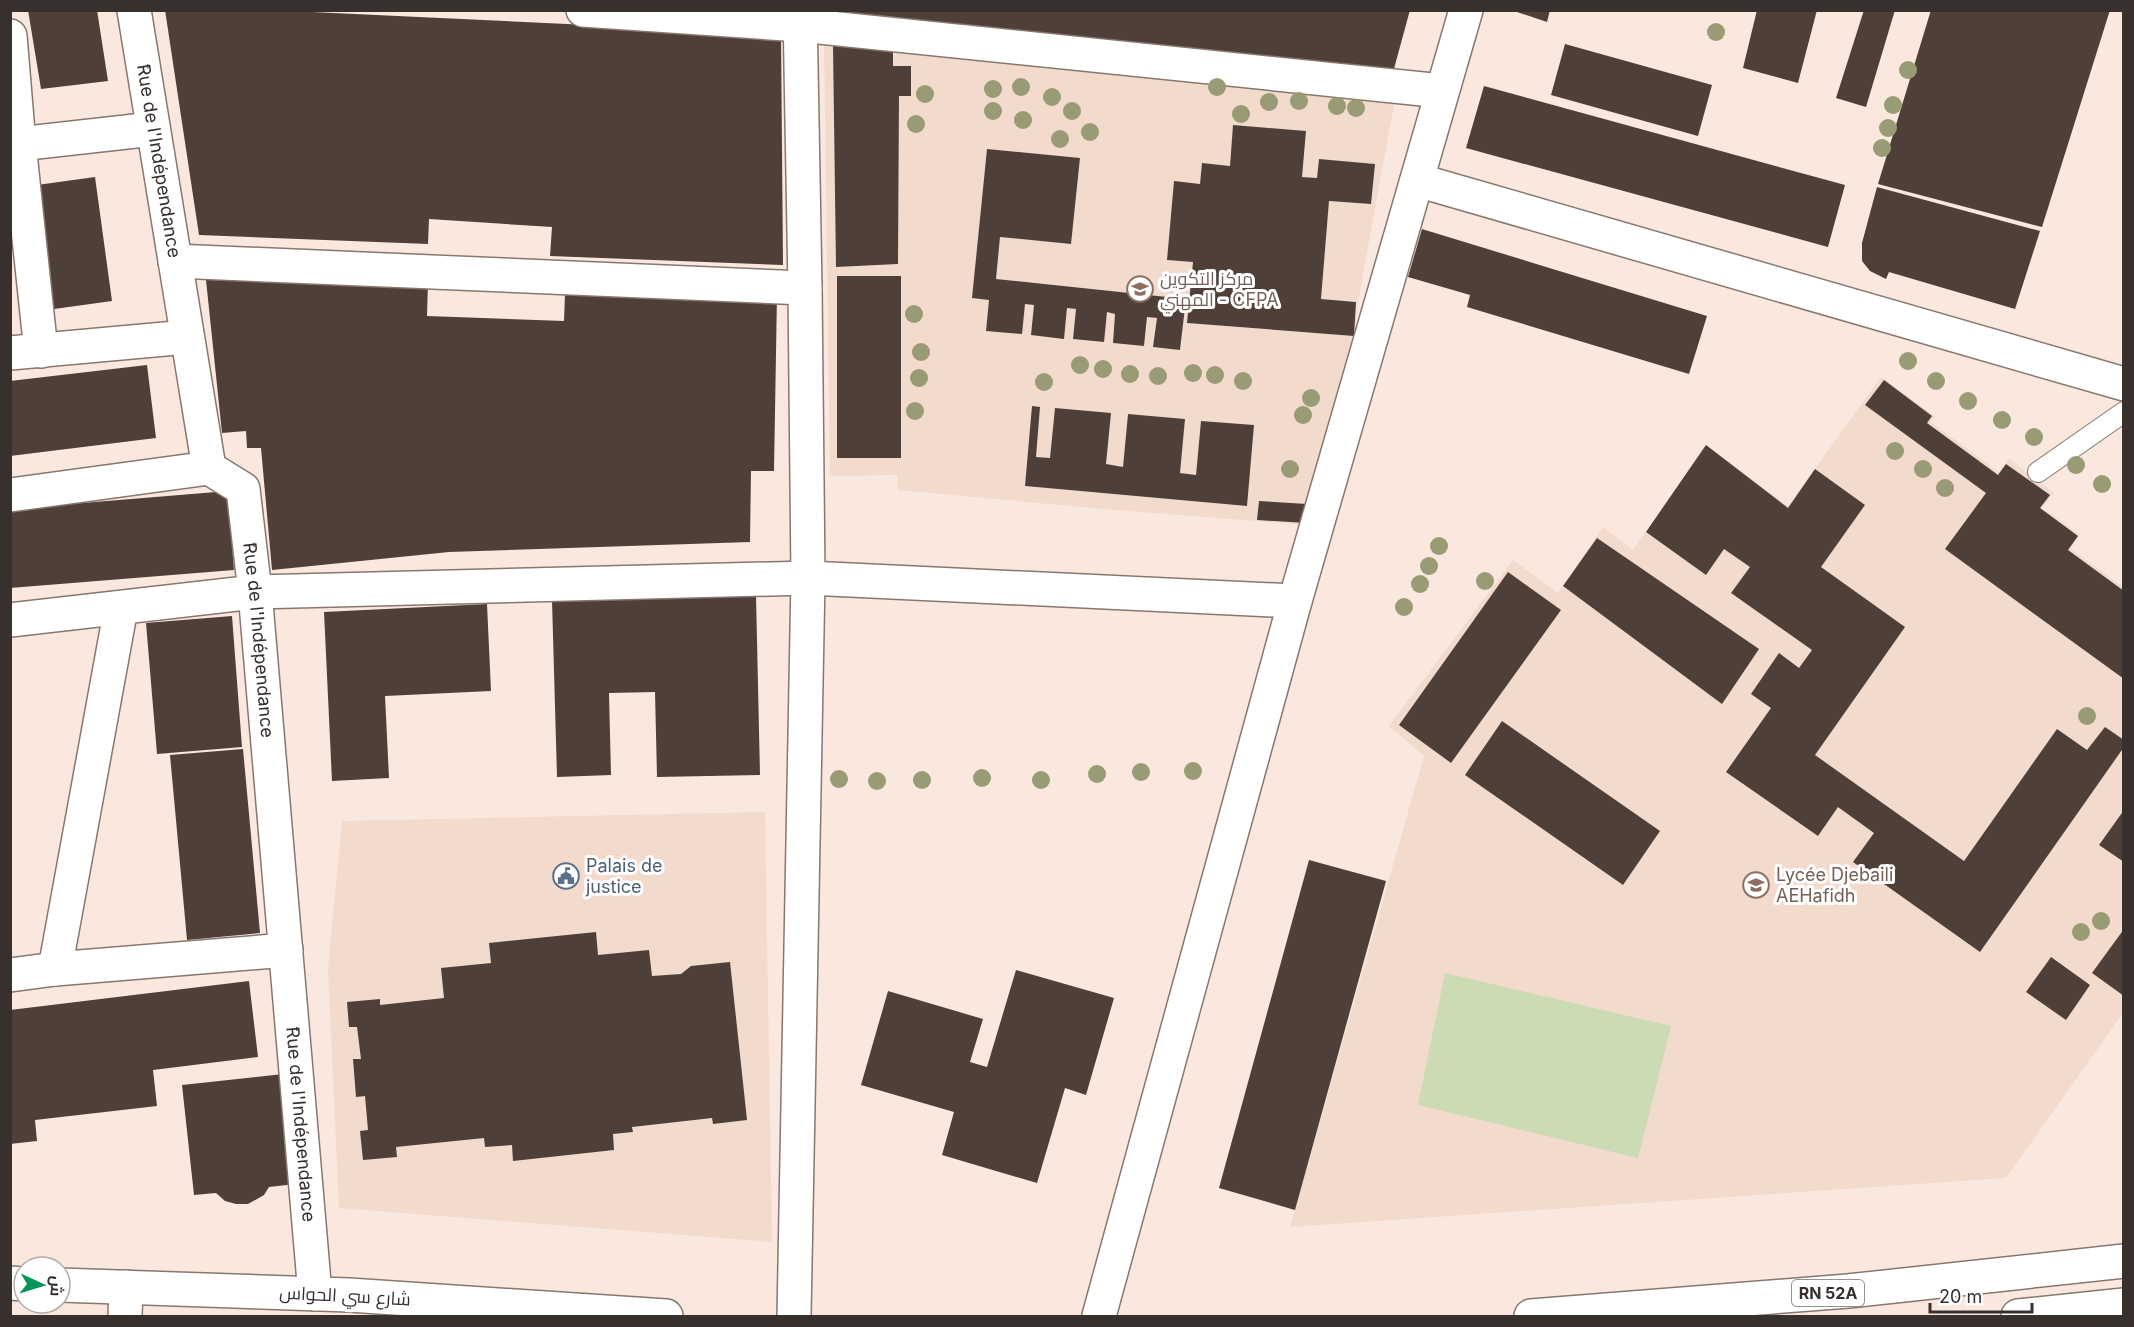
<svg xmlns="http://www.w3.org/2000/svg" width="2134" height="1327" viewBox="0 0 2134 1327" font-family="Inter,Cairo,sans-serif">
	<rect width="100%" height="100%" fill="#fae8df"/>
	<!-- built -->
	<path fill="#f2dacd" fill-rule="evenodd" d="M907 42 1396 94 1358 302 1355 336 1307 525 1103 509 898 490 897 475 830 476 824 43ZM833 46H893V66H911V96H899L898 264 836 266ZM1233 125 1306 131 1302 177 1317 178 1319 159 1375 164 1371 204 1329 201 1321 299 1356 302 1354 336 1188 323 1193 262 1167 260 1174 182 1200 184 1202 163 1230 166ZM987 149 1080 158 1071 244 1000 237 996 279 1185 299 1181 350 1154 347 1157 318 1148 317 1144 346 1113 343 1115 314 1107 312 1103 342 1073 339 1076 309 1067 308 1064 338 1031 335 1034 305 1025 304 1021 334 986 331 989 300 972 298ZM901 276V458H837V277ZM1033 406 1040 407 1036 457 1050 458 1055 408 1111 413 1106 464 1123 467 1128 414 1185 419 1180 473 1196 475 1201 421 1253 425 1247 506 1025 486Z
		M1881 377 1935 416 1931 422 1999 472 2009 459 2054 493 2042 508 2080 535 2070 548 2123 587V1013L2006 1178 1290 1227 1424 756 1389 726 1513 560 1558 593 1603 527 1633 550 1706 445 1788 506Z
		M765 812 772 1242 339 1208 328 968 342 821Z"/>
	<!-- green -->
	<path fill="#cbdbb4" d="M1445 973 1671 1026 1638 1158 1418 1105Z"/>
	<!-- building -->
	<path fill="#4e4038" d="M28 10H97L108 81 41 89Z
		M165 10H269L781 34 783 265 550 256 552 227 429 219 428 244 199 235Z
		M803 10H1410L1392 76Z
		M1511 10H1550L1547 22Z
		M1757 10H1817L1798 83 1743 68Z
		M1864 10H1895L1866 107 1836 98Z
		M1931 10H2110L2042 227 1878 184Z
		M1565 44 1712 85 1698 136 1551 95Z
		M833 46H893V66H911V96H899L898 264 836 267Z
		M1484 86 1845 185 1828 247 1466 148Z
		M1233 125 1306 131 1302 177 1317 178 1319 159 1375 164 1371 204 1329 201 1321 299 1356 302 1354 336 1187 323 1193 262 1167 260 1174 181 1200 184 1202 163 1230 166Z
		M987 149 1080 158 1071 244 1000 237 996 279 1186 299 1180 350 1153 347 1157 318 1147 317 1144 346 1113 343 1115 314 1107 312 1104 342 1073 339 1076 309 1067 308 1064 339 1031 335 1034 305 1025 304 1022 334 986 331 989 300 972 298Z
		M95 177 112 301 54 309 37 185Z
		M1877 187 2040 231 2015 309 1889 272 1886 279 1870 271 1862 261V243Z
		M1422 229 1707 316 1689 374 1467 307 1470 295 1408 277Z
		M837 276H901V458H837Z
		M206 280 428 282 427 316 564 321 565 294H777L774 471H751L750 542 449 552 272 570 261 448H247L246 431 222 433Z
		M147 365 156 438 10 456V381Z
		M1884 380 1932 416 1927 423 1998 475 2006 464 2050 495 2040 508 2078 536 2068 550 2124 591V679L1945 549 1986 493 1865 405Z
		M1032 406 1040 407 1036 457 1050 458 1055 408 1111 413 1106 464 1123 467 1128 414 1185 419 1180 473 1196 475 1201 421 1254 425 1247 506 1025 486Z
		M1706 445 1788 508 1815 469 1865 505 1821 567 1905 627 1815 755 1964 861 2057 729 2087 750 2105 727 2124 740V747L1980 952 1853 862 1874 833 1838 807 1818 836 1726 772 1771 708 1751 694 1779 653 1799 668 1812 650 1731 593 1750 567 1724 549 1706 575 1646 532Z
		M228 491 234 570 10 588V509Z
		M1259 501 1307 504 1306 523 1257 520Z
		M1597 538 1759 649 1722 704 1563 586Z
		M1508 572 1561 610 1451 763 1399 725Z
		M756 595 760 775 657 777 655 692 609 693 611 775 557 777 552 600Z
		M487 604 491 691 385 696 389 778 332 781 324 612Z
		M232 616 242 747 157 754 146 623Z
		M1502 721 1660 831 1623 885 1465 775Z
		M243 749 260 933 187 940 170 755Z
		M2124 810V862L2099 845Z
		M1309 860 1386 881 1295 1210 1219 1188Z
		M2124 929V996L2092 973Z
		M596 932 598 955 649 950 652 976 681 974 691 966 730 962 747 1120 713 1124 712 1118 632 1127 633 1132 613 1134 614 1150 513 1161 512 1145 485 1147 484 1138 396 1147 397 1157 363 1160 360 1131 368 1130 365 1096 356 1097 353 1059H361L357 1027H349L347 1002 380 999V1005L444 998 441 968 491 963 489 943Z
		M2051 957 2090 985 2066 1020 2026 992Z
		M1016 970 1114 998 1086 1095 1065 1088 1037 1183 942 1155 954 1112 861 1085 888 991 983 1019 970 1062 987 1067Z
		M249 981 258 1057 153 1070 157 1106 35 1120 37 1141 10 1144V1010Z
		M283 1074 295 1184 269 1187 264 1195 248 1204H236L225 1201 216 1193 194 1195 182 1085Z"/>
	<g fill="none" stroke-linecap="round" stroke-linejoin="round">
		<!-- lane casing -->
		<g stroke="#87776f" stroke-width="22">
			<path id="lane" d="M2038 472 2124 412"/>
		</g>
		<!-- street casing -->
		<g stroke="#87776f" stroke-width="36">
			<g id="street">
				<path id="s1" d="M134 10 209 468 243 489 255 592 315 1294"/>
				<path d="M583 10 800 25 1442 91"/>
				<path d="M10 36 19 144 41 351"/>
				<path d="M10 145 153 129"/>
				<path d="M1417 180 2124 384"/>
				<path d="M175 261 805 288"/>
				<path d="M10 353 187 337"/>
				<path d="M10 495 209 468"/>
				<path d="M10 620 255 592 808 578 1295 601"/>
				<path d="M55 969 121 608"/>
				<path d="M10 975 55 969 286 950"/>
				<path d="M125 1316 126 1287"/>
				<path d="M794 1316 808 578 805 288 800 10"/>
				<path d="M1099 1316 1295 601 1466 10"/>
			</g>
		</g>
		<!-- primary casing -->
		<g stroke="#87776f" stroke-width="36">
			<path id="primary" d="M10 1283 24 1284
				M60 1285 349 1295 666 1316
				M1531 1316 1848 1291 2124 1261
				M2018 1316 2124 1305"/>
		</g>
		<!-- lane -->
		<use href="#lane" stroke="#fff" stroke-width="20"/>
		<!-- street -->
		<use href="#street" stroke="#fff" stroke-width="33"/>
		<!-- primary -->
		<use href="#primary" stroke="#fff" stroke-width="33"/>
	</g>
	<!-- trees -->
	<g fill="#989b73">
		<circle cx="1716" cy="32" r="9"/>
		<circle cx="1908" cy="70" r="9"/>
		<circle cx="1021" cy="87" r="9"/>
		<circle cx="1217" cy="87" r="9"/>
		<circle cx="993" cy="89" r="9"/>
		<circle cx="925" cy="94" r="9"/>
		<circle cx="1052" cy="97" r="9"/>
		<circle cx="1299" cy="101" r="9"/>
		<circle cx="1269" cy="102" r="9"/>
		<circle cx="1893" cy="105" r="9"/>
		<circle cx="1337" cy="106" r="9"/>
		<circle cx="1356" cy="108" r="9"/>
		<circle cx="993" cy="111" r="9"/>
		<circle cx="1072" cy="111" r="9"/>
		<circle cx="1241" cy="114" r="9"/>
		<circle cx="1023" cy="120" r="9"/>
		<circle cx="916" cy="124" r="9"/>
		<circle cx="1888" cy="128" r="9"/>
		<circle cx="1090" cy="132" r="9"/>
		<circle cx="1060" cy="139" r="9"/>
		<circle cx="1882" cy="148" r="9"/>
		<circle cx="914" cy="314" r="9"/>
		<circle cx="921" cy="352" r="9"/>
		<circle cx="1908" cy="361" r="9"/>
		<circle cx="1080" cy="365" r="9"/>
		<circle cx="1103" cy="369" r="9"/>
		<circle cx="1193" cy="373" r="9"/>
		<circle cx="1130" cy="374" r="9"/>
		<circle cx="1215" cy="375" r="9"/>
		<circle cx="1158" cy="376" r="9"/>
		<circle cx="919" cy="378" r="9"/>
		<circle cx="1243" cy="381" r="9"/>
		<circle cx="1936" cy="381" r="9"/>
		<circle cx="1044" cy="382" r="9"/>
		<circle cx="1311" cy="398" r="9"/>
		<circle cx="1968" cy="401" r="9"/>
		<circle cx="915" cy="411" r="9"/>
		<circle cx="1303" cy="415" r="9"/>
		<circle cx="2002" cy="420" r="9"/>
		<circle cx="2034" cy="437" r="9"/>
		<circle cx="1895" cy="451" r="9"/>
		<circle cx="2076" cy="465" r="9"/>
		<circle cx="1290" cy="469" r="9"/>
		<circle cx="1923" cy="469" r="9"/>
		<circle cx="2102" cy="484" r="9"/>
		<circle cx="1945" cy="488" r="9"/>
		<circle cx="1439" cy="546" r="9"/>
		<circle cx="1429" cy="566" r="9"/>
		<circle cx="1485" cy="581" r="9"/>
		<circle cx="1420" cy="584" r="9"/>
		<circle cx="1404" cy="607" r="9"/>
		<circle cx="2087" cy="716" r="9"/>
		<circle cx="1193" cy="771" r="9"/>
		<circle cx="1141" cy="772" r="9"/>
		<circle cx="1097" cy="774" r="9"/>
		<circle cx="982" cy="778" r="9"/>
		<circle cx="839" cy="779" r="9"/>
		<circle cx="922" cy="780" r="9"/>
		<circle cx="1041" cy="780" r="9"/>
		<circle cx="877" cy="781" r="9"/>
		<circle cx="2101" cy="921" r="9"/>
		<circle cx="2081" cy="932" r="9"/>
	</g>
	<!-- icons -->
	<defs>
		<g id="university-ring" transform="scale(1.35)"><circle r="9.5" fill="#fff" stroke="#8d6e63" stroke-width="1.5"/><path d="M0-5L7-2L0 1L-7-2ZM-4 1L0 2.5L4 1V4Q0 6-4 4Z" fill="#8d6e63"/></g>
		<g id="civic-ring" transform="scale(1.35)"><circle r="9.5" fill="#fff" stroke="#5c6f8a" stroke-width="1.5"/><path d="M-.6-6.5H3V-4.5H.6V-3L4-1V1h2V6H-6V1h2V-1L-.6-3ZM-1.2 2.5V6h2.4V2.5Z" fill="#5c6f8a"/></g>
	</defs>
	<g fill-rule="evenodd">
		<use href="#university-ring" x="1140" y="289"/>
		<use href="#civic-ring" x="566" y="876"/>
		<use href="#university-ring" x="1756" y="885"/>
	</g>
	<g text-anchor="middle" stroke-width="6" stroke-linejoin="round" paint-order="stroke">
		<!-- shield labels -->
		<rect fill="#fff" stroke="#736e6c" stroke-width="1.5" x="1792" y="1280" width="72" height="26" rx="4.5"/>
		<g font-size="16" font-weight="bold" fill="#37302d">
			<text x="1828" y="1299">RN 52A</text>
		</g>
		<!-- street labels -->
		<g font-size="18" fill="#37302d" stroke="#fff">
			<text dy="6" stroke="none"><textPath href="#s1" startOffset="153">ٌRue de l'Indépendance</textPath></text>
			<text dy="6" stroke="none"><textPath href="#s1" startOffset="656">ٌRue de l'Indépendance</textPath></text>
			<text dy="6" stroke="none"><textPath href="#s1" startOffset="1142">ٌRue de l'Indépendance</textPath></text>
			<text transform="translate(345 1296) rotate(3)" y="6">شارع سي الحواس</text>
		</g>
		<!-- education labels -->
		<g font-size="18" fill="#785e54" stroke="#fff" text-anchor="start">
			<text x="1160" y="285">مركز التكوين<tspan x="1160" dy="21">المهني - CFPA</tspan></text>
			<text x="1776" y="881">Lycée Djebaili<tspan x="1776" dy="21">AEHafidh</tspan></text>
		</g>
		<!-- service labels -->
		<g font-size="18" fill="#4e5e75" stroke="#fff" text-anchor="start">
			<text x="586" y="872">Palais de<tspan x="586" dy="21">justice</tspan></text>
		</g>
	</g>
	<!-- border -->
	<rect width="2134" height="1327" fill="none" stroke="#37302d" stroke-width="24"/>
	<!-- north arrow -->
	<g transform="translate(42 1285) rotate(94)"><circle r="28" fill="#ffffff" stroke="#afacab" stroke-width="1.5"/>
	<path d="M0-4.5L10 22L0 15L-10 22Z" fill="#039555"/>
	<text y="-9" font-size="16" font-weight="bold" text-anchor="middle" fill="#37302d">ش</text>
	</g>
	<!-- scale -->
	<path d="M1930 1303v9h102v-9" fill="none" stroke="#37302d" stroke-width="3"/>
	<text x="1939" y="1303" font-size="18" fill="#37302d" stroke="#ffffff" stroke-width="4.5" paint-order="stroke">20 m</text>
</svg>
